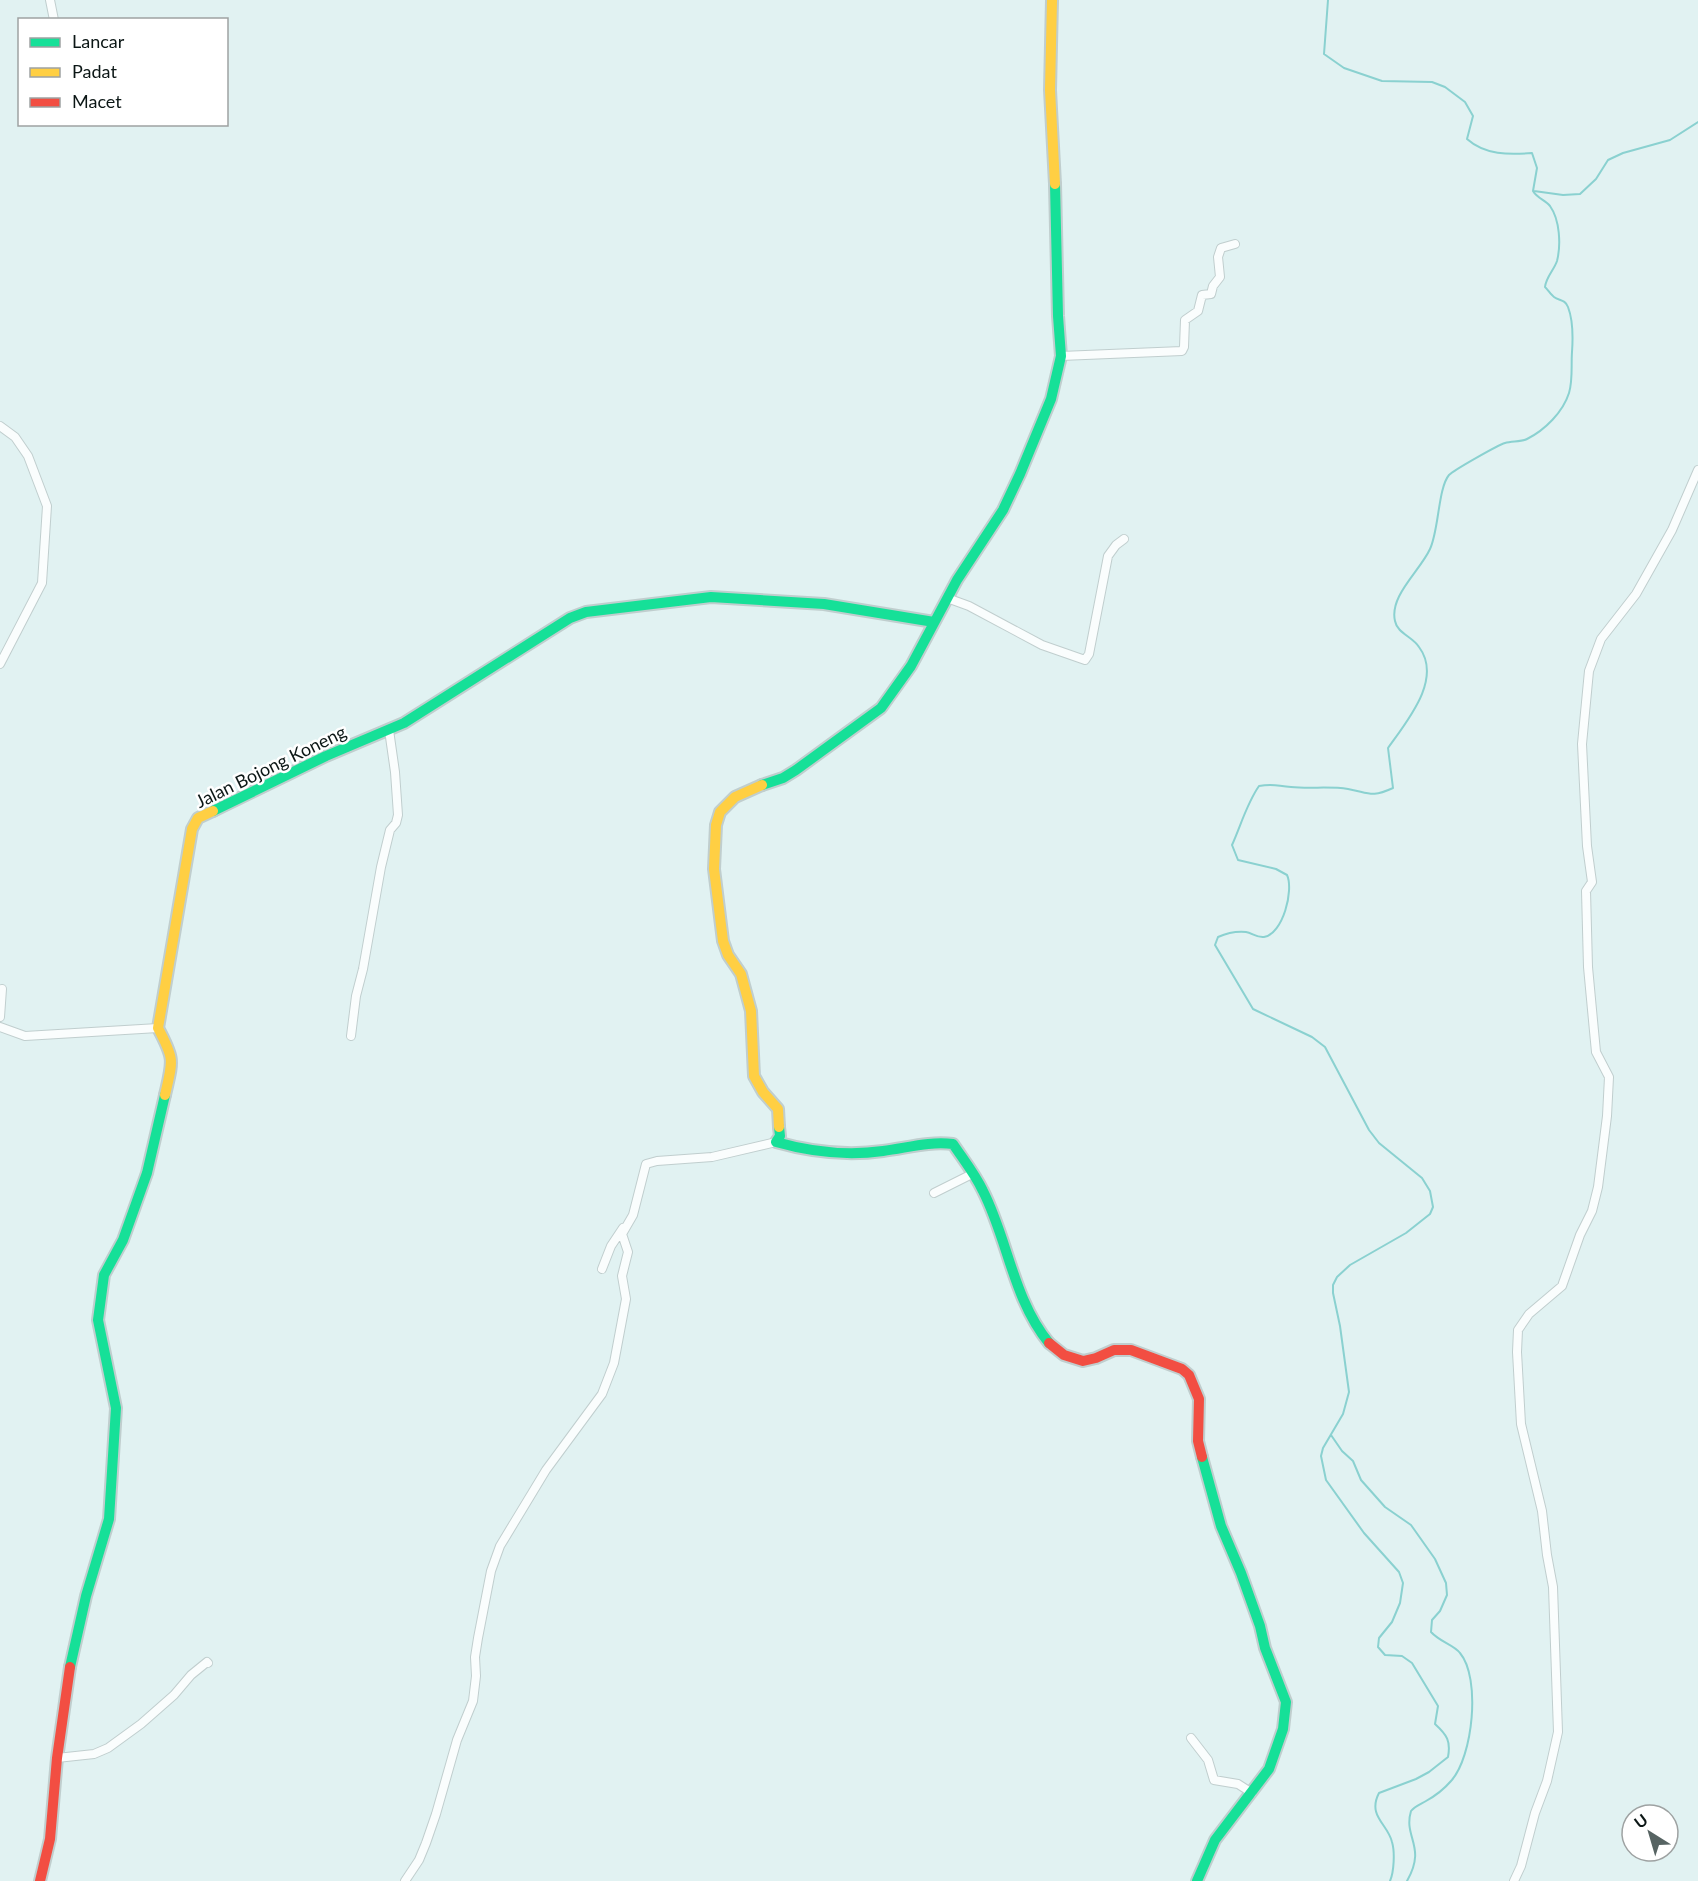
<svg xmlns="http://www.w3.org/2000/svg" width="1698" height="1881" viewBox="0 0 1698 1881" font-family="Lato,sans-serif">
	<rect width="100%" height="100%" fill="#e1f2f2"/>
	<g fill="none" stroke-linecap="round" stroke-linejoin="round">
		<!-- stream -->
		<path stroke="#8ad1d0" stroke-width="2" d="M1328 0 1324 54 1344 68 1382 81 1432 82 1445 87 1465 102 1473 116 1467 139C1485 155 1509 155 1532 153L1537 168 1533 191C1537 198 1545 200 1550 206 1560 220 1561 245 1557 261 1554 270 1546 277 1545 287 1548 290 1551 295 1554 297 1559 301 1565 299 1568 307 1573 320 1573 338 1572 352 1571 365 1573 380 1569 393 1563 412 1545 430 1527 439 1521 442 1512 441 1505 443 1498 445 1454 470 1449 475 1438 488 1439 530 1430 549 1420 571 1389 596 1395 621 1397 633 1413 637 1419 647 1443 679 1407 721 1388 748L1393 788C1371 798 1370 793 1348 789 1330 786 1310 789 1291 787 1277 786 1274 783 1259 786 1247 803 1241 825 1232 845L1238 860 1276 869 1287 875C1294 890 1283 934 1264 937 1257 938 1252 933 1246 932 1236 931 1227 933 1218 937L1215 945 1253 1009 1312 1037 1325 1047 1369 1130 1379 1143 1422 1178 1430 1191 1433 1207 1430 1214 1406 1233 1350 1265 1337 1277 1333 1285V1293L1340 1326 1349 1392 1343 1414 1323 1448 1321 1456 1326 1480 1364 1533 1399 1572 1403 1583 1400 1603 1392 1622 1379 1638 1378 1647 1385 1655 1402 1656 1412 1663 1438 1706 1435 1724C1447 1735 1451 1741 1448 1757L1429 1772 1416 1779 1379 1793C1367 1816 1388 1824 1392 1842 1395 1852 1394 1872 1390 1881
			M1534 191 1563 195 1580 194 1596 179 1608 160 1623 153 1670 140 1698 122
			M1331 1435 1342 1451 1353 1461 1361 1480 1385 1507 1411 1525 1435 1559 1446 1583 1447 1595 1440 1611 1432 1620 1431 1632C1440 1642 1454 1645 1460 1653 1481 1678 1473 1757 1451 1781 1445 1788 1435 1796 1426 1801 1421 1804 1415 1806 1411 1811 1403 1838 1427 1846 1407 1881"/>
		<!-- street casing -->
		<g stroke="#c0cece" stroke-width="10">
			<path id="street" d="M50 0 54 20
				M1061 356 1182 351 1184 347 1185 320 1198 311 1202 295 1211 294 1213 286 1220 277 1218 257 1221 248 1235 244
				M0 426 15 437 28 456 47 506 42 583 0 664
				M947 598 969 606 1042 645 1085 660 1089 654 1108 556 1116 545 1124 539
				M0 1017 2 989
				M0 1027 25 1036 158 1028
				M351 1036 356 996 363 969 381 867 390 830 396 823 398 815 395 772 389 730
				M934 1193 972 1174
				M602 1269 611 1246 623 1228
				M1191 1738 1208 1760 1214 1780 1238 1784 1252 1793
				M57 1758 94 1754 108 1748 141 1724 174 1695 191 1675 207 1662 208 1663
				M405 1881 419 1860 426 1843 436 1814 457 1740 473 1701 476 1676 475 1657 478 1638 491 1571 500 1546 546 1470 602 1394 614 1363 626 1299 622 1276 628 1252 622 1234 633 1215 646 1164 657 1161 712 1157 776 1142
				M1514 1881 1521 1866 1535 1813 1547 1781 1558 1732 1553 1587 1547 1555 1542 1511 1521 1424 1517 1352 1518 1330 1529 1314 1562 1286 1580 1235 1592 1211 1598 1187 1607 1116 1609 1077 1596 1052 1594 1031 1588 967 1586 891 1592 882 1587 846 1582 744 1589 671 1601 639 1636 594 1672 530 1698 470"/>
		</g>
		<!-- fast casing -->
		<g stroke="#c0cece" stroke-width="14">
			<path id="fast" d="M762 785 783 778 796 770 881 708 911 666 957 580 1003 510 1020 474 1051 399 1061 356 1058 316 1055 184
				M213 811 326 756 404 723 570 618 586 612 711 597 824 604 934 622
				M779 1127 780 1136 776 1142C811 1152 847 1156 883 1151 907 1148 929 1141 953 1144 963 1159 975 1174 983 1191 1008 1240 1013 1299 1049 1343
				M70 1667 86 1596 109 1519 116 1408 98 1320 104 1275 123 1240 147 1173 165 1095
				M1197 1881 1215 1840 1269 1769 1283 1729 1286 1702 1265 1648 1260 1626 1241 1573 1221 1526 1202 1457"/>
		</g>
		<!-- slow casing -->
		<g stroke="#c0cece" stroke-width="14">
			<path id="slow" d="M1052 0 1050 90 1055 184
				M762 785 735 797 720 812 716 825 714 869 723 941 728 955 741 974 751 1011 754 1076 763 1092 778 1109 779 1127
				M165 1095C173 1060 175 1060 158 1028L192 829 198 818 213 811"/>
		</g>
		<!-- jam casing -->
		<g stroke="#c0cece" stroke-width="14">
			<path id="jam" d="M1049 1343 1064 1355 1083 1361 1096 1358 1114 1350H1131L1182 1369 1189 1375 1199 1399 1198 1441 1202 1457
				M40 1881 50 1839 57 1758 70 1667"/>
		</g>
		<!-- street -->
		<use href="#street" stroke="#fafdfd" stroke-width="8"/>
		<!-- fast -->
		<use href="#fast" stroke="#16e098" stroke-width="10"/>
		<!-- slow -->
		<use href="#slow" stroke="#ffcf43" stroke-width="10"/>
		<!-- jam -->
		<use href="#jam" stroke="#f24e42" stroke-width="10"/>
	</g>
	<g text-anchor="middle" stroke-width="5" stroke-linejoin="round" paint-order="stroke">
		<!-- street labels -->
		<g font-size="18" fill="#0c1716" stroke="#fff">
			<text transform="translate(271 767) rotate(-26)" y="6">Jalan Bojong Koneng</text>
		</g>
	</g>
	<!-- legend -->
	<rect x="18" y="18" width="210" height="108" fill="#ffffff" stroke="#9ea2a2" stroke-width="1.5"/>
	<rect x="30" y="38" width="30" height="9" fill="#16e098" stroke="#9ea2a2" stroke-width="1.5"/>
	<text x="72" y="48" font-size="18" fill="#0c1716">Lancar</text>
	<rect x="30" y="68" width="30" height="9" fill="#ffcf43" stroke="#9ea2a2" stroke-width="1.5"/>
	<text x="72" y="78" font-size="18" fill="#0c1716">Padat</text>
	<rect x="30" y="98" width="30" height="9" fill="#f24e42" stroke="#9ea2a2" stroke-width="1.5"/>
	<text x="72" y="108" font-size="18" fill="#0c1716">Macet</text>
	<!-- north arrow -->
	<g transform="translate(1650 1833) rotate(323)"><circle r="28" fill="#ffffff" stroke="#9ea2a2" stroke-width="1.5"/>
	<path d="M0-4.5L10 22L0 15L-10 22Z" fill="#576463"/>
	<text y="-9" font-size="16" font-weight="bold" text-anchor="middle" fill="#0c1716">U</text>
	</g>
</svg>
